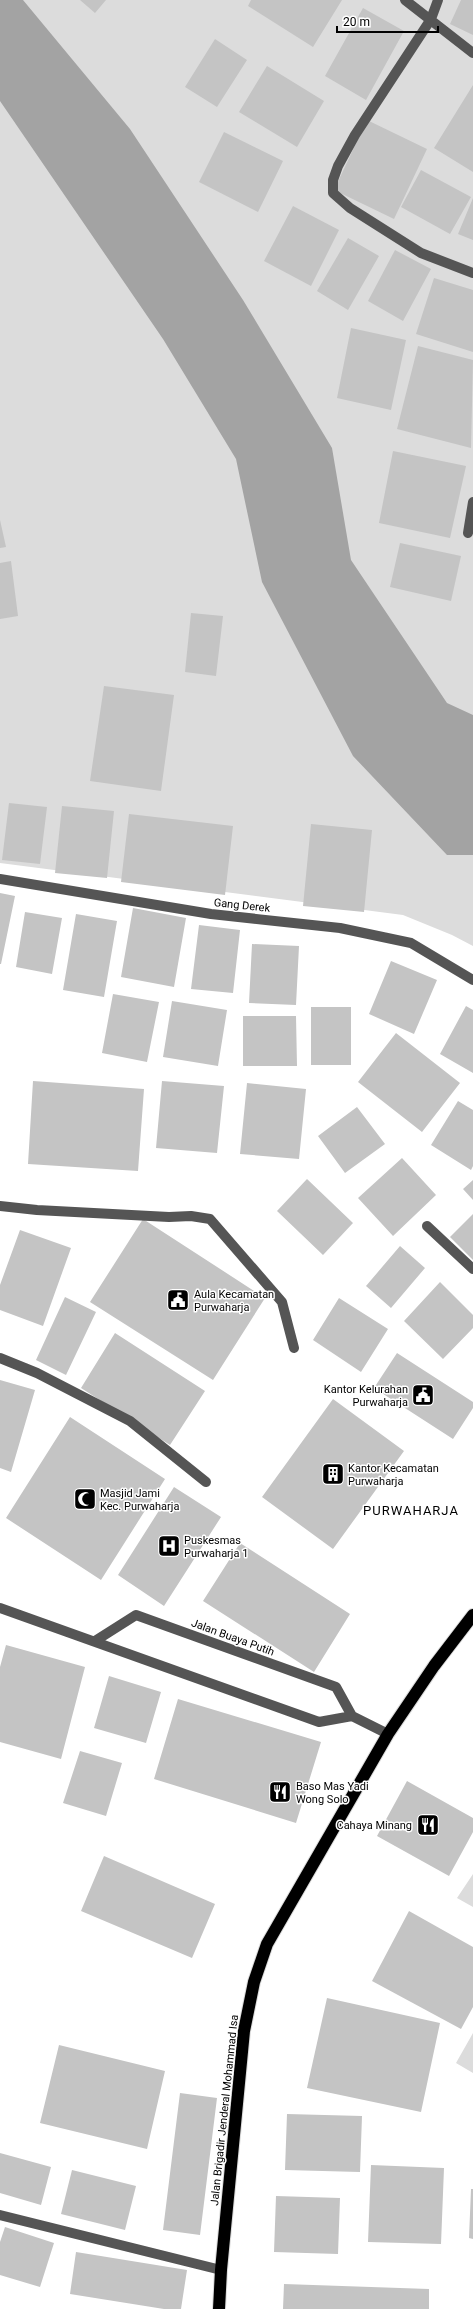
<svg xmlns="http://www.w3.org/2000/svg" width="473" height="2309" viewBox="0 0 473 2309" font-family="Roboto,sans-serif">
	<rect width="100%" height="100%" fill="#fff"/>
	<!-- green -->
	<path fill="#dcdcdc" d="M0 0H473V946L452 935 403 915 0 863Z
		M473 1874V1907L457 1898Z
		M473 2033V2073L456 2063Z"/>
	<!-- water -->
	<path fill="#a3a3a3" d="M0 0H23L130 129 243 300 332 448 351 560 447 703 473 715V855H447L353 756 262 582 236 459 163 339 0 101Z"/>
	<!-- building -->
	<path fill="#c4c4c4" d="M80 0H106L95 13Z
		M251 0H342L313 47 248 6Z
		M461 0H473V35L450 24Z
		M363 8 404 31 366 100 325 76Z
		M215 39 247 60 217 107 185 87Z
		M267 66 324 101 297 147 239 112Z
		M473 85V172L434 148Z
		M367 120 427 149 394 219 334 190Z
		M224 132 283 161 258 212 199 182Z
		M421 170 471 197 450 234 401 207Z
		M473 198V240L458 234Z
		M293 206 339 230 311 286 264 261Z
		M348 238 379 256 348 310 317 291Z
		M395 250 431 269 403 321 368 301Z
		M434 278 473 290V352L416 334Z
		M351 328 406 340 391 410 337 398Z
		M418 346 473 360 471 448 397 429Z
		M393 451 466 466 450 538 379 523Z
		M0 520 6 547 0 548Z
		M400 543 461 556 451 601 390 587Z
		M11 561 18 616 0 619V563Z
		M191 613 223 616 216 676 185 672Z
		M104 686 174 695 161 791 90 781Z
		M9 803 47 807 40 864 2 860Z
		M62 806 114 811 107 878 55 873Z
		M129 814 233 826 225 895 121 882Z
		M311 824 372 830 364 912 303 906Z
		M0 893 15 896 1 964H0Z
		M133 908 186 918 174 987 121 977Z
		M25 912 62 918 52 974 16 967Z
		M76 914 117 921 104 997 63 990Z
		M199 925 240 930 233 993 191 989Z
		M252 944 299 946 296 1005 249 1003Z
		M391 961 437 980 414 1034 369 1014Z
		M113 994 159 1002 147 1062 102 1053Z
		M172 1001 227 1010 218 1066 163 1057Z
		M466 1006 473 1010V1073L440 1054Z
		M311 1007H351V1065H311Z
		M243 1016H296L297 1066H243Z
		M396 1033 460 1083 422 1132 358 1082Z
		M33 1081 144 1089 138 1171 28 1164Z
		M162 1081 224 1086 217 1153 156 1148Z
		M247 1083 306 1089 299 1159 240 1154Z
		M458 1101 473 1110V1166L471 1170 431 1145Z
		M357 1107 385 1144 345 1173 318 1136Z
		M402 1158 436 1195 393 1236 358 1198Z
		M307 1179 353 1223 323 1255 277 1211Z
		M473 1180V1200L463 1189Z
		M473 1214V1260L450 1237Z
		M143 1219 265 1298 213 1380 90 1302Z
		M20 1230 71 1248 43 1326 0 1310V1285Z
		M400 1246 425 1268 391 1308 366 1286Z
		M440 1282 473 1315V1328L443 1359 404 1321Z
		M65 1297 96 1312 66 1375 36 1360Z
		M339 1298 388 1329 361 1372 313 1340Z
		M115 1333 205 1391 170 1445 81 1388Z
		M397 1353 473 1402V1408L453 1439 374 1388Z
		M0 1380 35 1390 11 1472 0 1468Z
		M333 1399 404 1451 333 1549 262 1497Z
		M70 1417 165 1479 101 1580 6 1518Z
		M174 1487 221 1517 164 1606 118 1575Z
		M240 1543 350 1614 314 1672 203 1601Z
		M6 1645 85 1667 61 1759 0 1742V1667Z
		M109 1676 161 1692 146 1743 94 1728Z
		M178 1699 321 1742 296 1823 154 1779Z
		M80 1751 122 1763 106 1816 63 1803Z
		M407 1781 473 1818V1832L449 1876 377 1836Z
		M104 1856 215 1904 192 1958 81 1911Z
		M409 1911 473 1947V2007L461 2029 372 1981Z
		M327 1998 440 2023 421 2112 307 2088Z
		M59 2045 165 2071 147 2149 40 2123Z
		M180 2093 217 2098 200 2235 163 2230Z
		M287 2114 362 2116 360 2172 285 2170Z
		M0 2153 51 2167 41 2205 0 2193Z
		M371 2165 444 2168 441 2244 368 2242Z
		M72 2170 136 2186 125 2230 61 2214Z
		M471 2189H473V2239L469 2238Z
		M276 2196 340 2198 338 2254 274 2252Z
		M5 2227 54 2243 40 2287 0 2275V2242Z
		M76 2252 187 2270 181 2309H164L70 2294Z
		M284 2284 429 2289V2309H283Z"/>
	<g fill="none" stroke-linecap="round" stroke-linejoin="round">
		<!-- highway casing -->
		<g stroke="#dbdbdb" stroke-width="14">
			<path id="highway" d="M219 2309 221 2270 244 2031 254 1982 267 1944 388 1734 434 1666 473 1615"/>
		</g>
		<!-- minor -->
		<path stroke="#555" stroke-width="10" d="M405 0 473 53
			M438 0 431 19 355 135 338 166 333 180V193L350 208 421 253 473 273
			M468 533 473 502
			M0 879 211 914 340 928 411 943 473 980
			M0 1206 37 1210 169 1217 191 1216 210 1219 282 1302 294 1348
			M427 1226 473 1269
			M0 1358 37 1373 130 1421 206 1482
			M0 1608 319 1722 352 1716
			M95 1641 136 1615 336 1687 352 1716 388 1734
			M0 2215 221 2270"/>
		<!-- highway -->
		<use href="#highway" stroke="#000" stroke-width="12"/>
	</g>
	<!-- icons -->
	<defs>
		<g id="civic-square" transform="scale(1.15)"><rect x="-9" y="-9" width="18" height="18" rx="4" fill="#000" stroke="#fff"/><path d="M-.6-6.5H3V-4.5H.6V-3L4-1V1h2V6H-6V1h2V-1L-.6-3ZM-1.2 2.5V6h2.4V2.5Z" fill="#fff"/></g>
		<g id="building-square" transform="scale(1.15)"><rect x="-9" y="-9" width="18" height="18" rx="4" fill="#000" stroke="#fff"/><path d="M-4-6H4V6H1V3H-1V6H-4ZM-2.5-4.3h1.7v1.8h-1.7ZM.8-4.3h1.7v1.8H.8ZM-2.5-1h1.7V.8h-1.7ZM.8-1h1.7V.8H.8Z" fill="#fff"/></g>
		<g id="mosque-square" transform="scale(1.15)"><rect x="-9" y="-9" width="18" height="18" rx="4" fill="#000" stroke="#fff"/><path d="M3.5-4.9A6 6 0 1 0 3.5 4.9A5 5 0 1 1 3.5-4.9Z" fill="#fff"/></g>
		<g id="hospital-square" transform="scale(1.15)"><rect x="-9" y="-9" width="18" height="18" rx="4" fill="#000" stroke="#fff"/><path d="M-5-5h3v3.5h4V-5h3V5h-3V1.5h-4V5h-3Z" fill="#fff"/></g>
		<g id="restaurant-square" transform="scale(1.15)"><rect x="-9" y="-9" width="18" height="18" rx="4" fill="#000" stroke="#fff"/><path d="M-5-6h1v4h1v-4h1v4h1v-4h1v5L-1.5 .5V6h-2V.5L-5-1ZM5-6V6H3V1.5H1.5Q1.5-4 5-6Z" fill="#fff"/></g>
	</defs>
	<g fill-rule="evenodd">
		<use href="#civic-square" x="178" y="1300"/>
		<use href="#civic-square" x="423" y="1395"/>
		<use href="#building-square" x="333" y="1474"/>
		<use href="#mosque-square" x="85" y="1499"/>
		<use href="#hospital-square" x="169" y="1546"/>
		<use href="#restaurant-square" x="280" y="1792"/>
		<use href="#restaurant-square" x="428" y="1825"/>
	</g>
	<g text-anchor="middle" stroke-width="3" stroke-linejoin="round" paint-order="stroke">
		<!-- street labels -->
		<g font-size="11" fill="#000" stroke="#fff">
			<text transform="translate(242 905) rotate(6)" y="4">Gang Derek</text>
			<text transform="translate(233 1637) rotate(20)" y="4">Jalan Buaya Putih</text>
			<text transform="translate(224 2110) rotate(-84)" y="4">Jalan Brigadir Jenderal Mohammad Isa</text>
		</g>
		<!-- poi labels -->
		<g font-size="11" fill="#000" stroke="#fff" text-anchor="start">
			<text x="194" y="1298">Aula Kecamatan<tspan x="194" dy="13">Purwaharja</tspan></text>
			<text x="408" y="1393" text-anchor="end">Kantor Kelurahan<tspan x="408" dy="13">Purwaharja</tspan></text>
			<text x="348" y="1472">Kantor Kecamatan<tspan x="348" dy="13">Purwaharja</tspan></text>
			<text x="100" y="1497">Masjid Jami<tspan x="100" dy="13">Kec. Purwaharja</tspan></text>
			<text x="184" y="1544">Puskesmas<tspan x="184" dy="13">Purwaharja 1</tspan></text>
			<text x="296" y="1790">Baso Mas Yadi<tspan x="296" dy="13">Wong Solo</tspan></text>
			<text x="412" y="1829" text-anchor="end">Cahaya Minang</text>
		</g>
		<!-- quarter labels -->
		<g font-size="13" letter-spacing="1" fill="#000" stroke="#fff">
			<text x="411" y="1515">PURWAHARJA</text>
		</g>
	</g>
	<!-- scale -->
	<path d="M337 26v6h101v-6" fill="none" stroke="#000000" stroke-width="2"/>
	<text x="343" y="26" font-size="12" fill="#000000" stroke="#ffffff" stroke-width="3" paint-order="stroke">20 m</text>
</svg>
